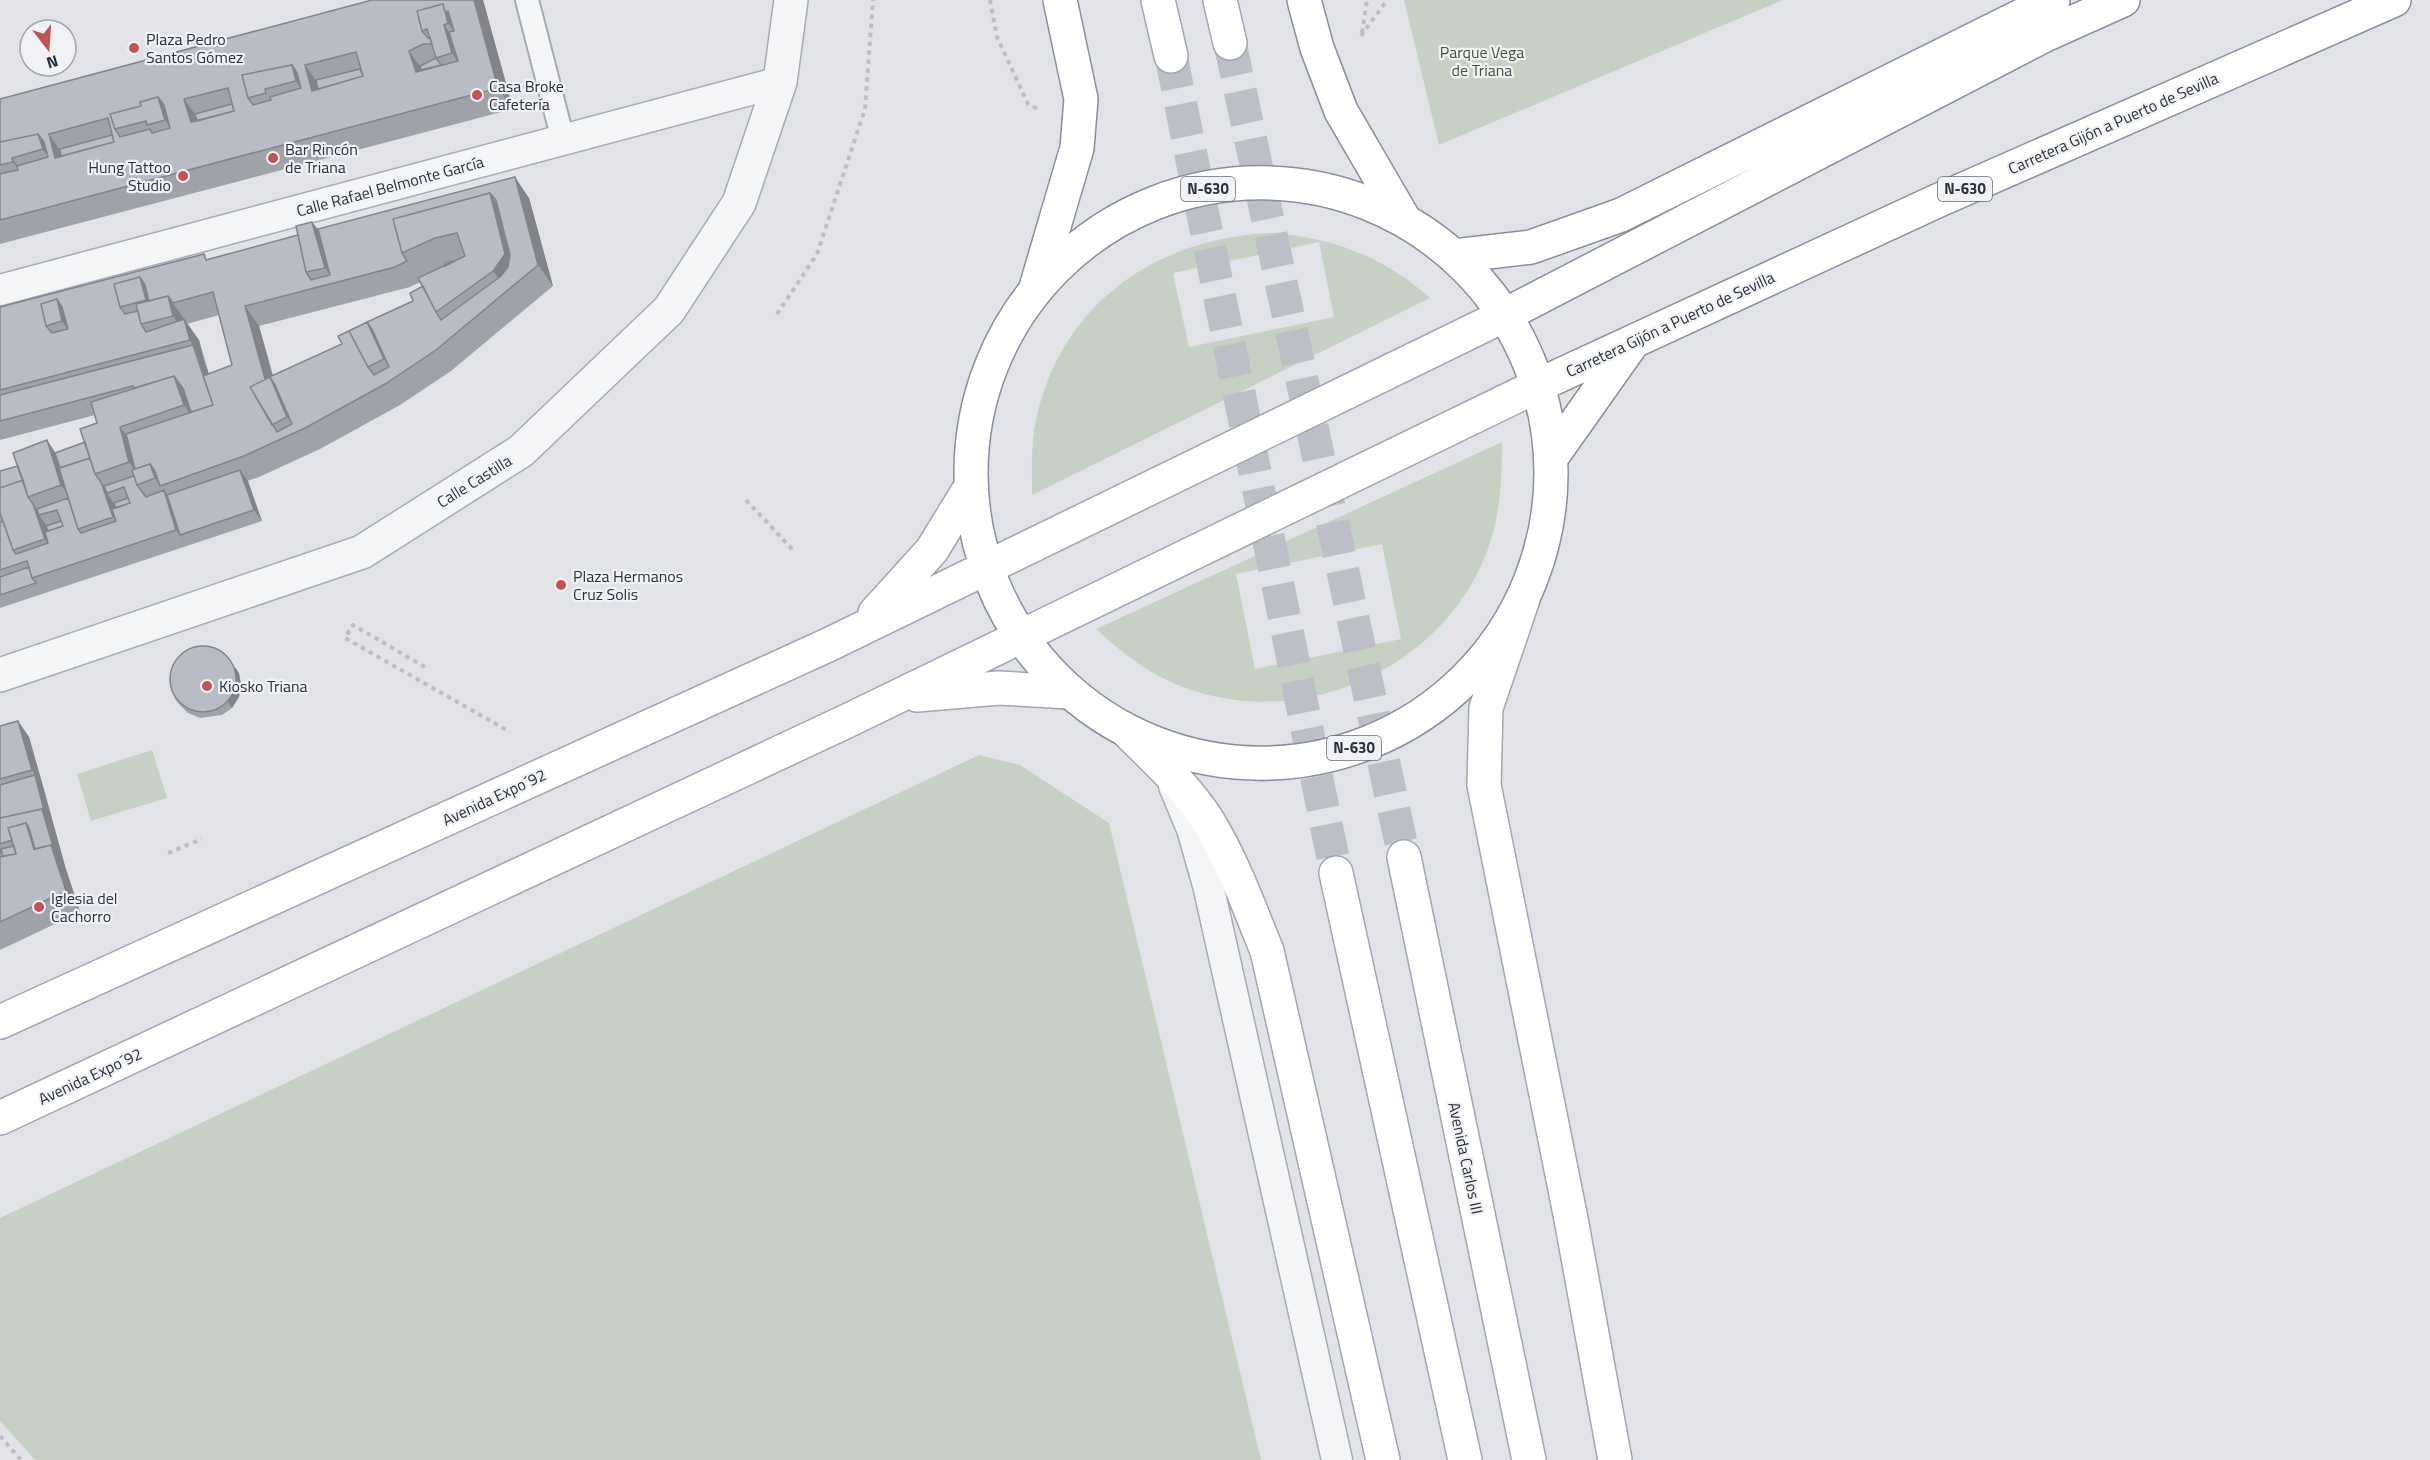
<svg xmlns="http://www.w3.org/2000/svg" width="2430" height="1460" viewBox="0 0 2430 1460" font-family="'Titillium Web',sans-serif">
	<rect width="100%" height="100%" fill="#e1e3e9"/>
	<!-- green -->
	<path fill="#c5d2c3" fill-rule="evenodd" d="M1404 0H1783L1439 145Z
		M1273 233C1334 238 1384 257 1430 298L1032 495C1032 473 1031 452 1034 431 1055 308 1153 237 1273 233ZM1319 242 1334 317 1189 347 1173 273Z
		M1502 442C1502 473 1501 503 1493 533 1456 667 1297 739 1171 682 1142 669 1119 650 1096 629ZM1382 544 1401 639 1255 669 1236 574Z
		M152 750 167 798 91 821 77 774Z
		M979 755 1020 765 1109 823 1261 1460H35L0 1421V1218Z"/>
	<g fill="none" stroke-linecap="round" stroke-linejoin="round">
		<!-- primary-tunnel -->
		<path stroke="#bdbfc7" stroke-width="33" stroke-dasharray="33 16" stroke-linecap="butt" d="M1230 43 1404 857
			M1171 56 1336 873"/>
		<!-- pedestrian casing -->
		<g stroke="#a7aab3" stroke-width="26">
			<path id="pedestrian" d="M527 0 563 140"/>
		</g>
		<!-- minor casing -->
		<g stroke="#a7aab3" stroke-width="33">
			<path id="minor" d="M0 290 780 82
				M1174 786 1192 829 1208 885 1337 1460"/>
		</g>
		<!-- tertiary casing -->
		<g stroke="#a7aab3" stroke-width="36">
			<path id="tertiary" d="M0 675 362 552 521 451 669 310 739 203 780 82 791 0"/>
		</g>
		<!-- primary casing -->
		<g stroke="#a2a6b3" stroke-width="36">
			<path id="primary" d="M1158 0 1171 56
				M1220 0 1230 43
				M1523 599 1486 708 1484 785 1571 1219 1615 1460
				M875 613 932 550 970 488
				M917 695 999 688 1069 692
				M1128 732C1156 760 1187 788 1208 821 1233 862 1249 907 1267 951L1383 1460
				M1404 857 1529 1460
				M1336 873 1465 1460
				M0 1022 828 645 1505 315
				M0 1118 847 721 1539 385"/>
		</g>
		<!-- trunk casing -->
		<g stroke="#8a8f9e" stroke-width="36">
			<path id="trunk" d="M1304 0 1317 48 1341 111 1405 221
				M971 473a290 290 0 1 1 580 0a290 290 0 1 1-580 0Z
				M1454 256 1531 247 1621 215 2053 0
				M1037 284 1077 148 1081 99 1060 0
				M1505 315 2045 35 2123 0
				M1539 385 1937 201 2394 0
				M1551 458 1633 342"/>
		</g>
		<!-- path -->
		<path stroke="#bcbec3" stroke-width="4" stroke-dasharray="4.5 4.5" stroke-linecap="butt" d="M990 0 997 37 1028 104 1038 109
			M1362 33 1367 0
			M1361 36 1387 0
			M777 314 817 254 865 109 873 0
			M746 500 793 550
			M425 667 353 625 345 638 510 732
			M168 853 202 839
			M0 1436 21 1460"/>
		<!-- pedestrian -->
		<use href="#pedestrian" stroke="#f4f5f7" stroke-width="22"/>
		<!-- minor -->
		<use href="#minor" stroke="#f4f5f7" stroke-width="30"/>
		<!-- tertiary -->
		<use href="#tertiary" stroke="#f4f5f7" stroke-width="33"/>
		<!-- primary -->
		<use href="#primary" stroke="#fff" stroke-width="33"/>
		<!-- trunk -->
		<use href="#trunk" stroke="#fff" stroke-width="33"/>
	</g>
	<!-- wall -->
	<path fill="#9fa2a9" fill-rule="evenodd" d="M372 0H483L513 109 0 244V99Z
		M529 198 553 286 451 371 400 405 320 449 259 477 247 481 262 521 0 608V471L18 466 47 440 55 453 85 442 97 423 95 415 0 440V307L208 259 298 235 312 222 318 229ZM420 282 423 286 413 301 342 344 273 375 259 326 410 287ZM219 315 232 365 209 374 199 340 187 324Z
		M239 673 241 685 239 697 232 708 222 715 200 718 188 713 179 704 175 699Z
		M18 721 29 737 65 866 80 912 0 950V726Z"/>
	<!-- shaded-wall -->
	<path fill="#82848a" d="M474 0H483L513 109 498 88Z
		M443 4 463 32 468 51 448 23Z
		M444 25 464 53 472 82 452 53Z
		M409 51 424 72H416Z
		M292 65 312 93 316 109 296 81Z
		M305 65 320 86 325 105 312 91Z
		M158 97 178 125 185 148 165 120Z
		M184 99 199 120 191 122Z
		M38 134 58 162 62 178 43 149Z
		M49 134 63 155 68 173 55 158Z
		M12 158 32 186V190L13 162Z
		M515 177 529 198 553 286 538 265Z
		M490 193 510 221 524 277 507 291 493 271Z
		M312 222 332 250 335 282 325 268Z
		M140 277 160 306 152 309 146 300Z
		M168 296 199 340 204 361 228 425 217 409 193 345 173 316Z
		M57 299 77 328 82 350 62 321Z
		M245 306 259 326 275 385 298 432 287 417 265 379Z
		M367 322 387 350 396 377 384 359Z
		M174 376 194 404 192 417 184 405Z
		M120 427 140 455 139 477 129 462Z
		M47 440 66 469 81 513 61 485Z
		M150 464 164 484 160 486 155 478Z
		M240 470 248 481 262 521 254 510Z
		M101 482 108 492 107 493 117 508 128 537 113 517Z
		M164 490 175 506 180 535 187 546 176 530Z
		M33 504 41 515H39L50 531 60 559 45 539Z
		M235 667 239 673 241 685 239 697 232 708 228 702Z
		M18 721 29 737 43 786 32 770Z
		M35 775 43 786 65 866 80 912 66 891 51 845Z
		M26 823 40 844 43 853 34 849Z"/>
	<!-- building -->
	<path fill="#b9bcc5" stroke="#82848a" stroke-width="1.5" fill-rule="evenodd" d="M372 0H474L498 88 0 220V174L18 170 17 166 48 157 44 142 38 134 0 142V99ZM443 4 445 12 448 11 454 31 449 32 458 61 416 72 409 51 423 44H432L430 37 428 38 422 31 417 11ZM356 52 363 76 312 91 305 65ZM292 65 297 73 301 88 270 97 271 100 253 105 248 98 242 75ZM228 88 234 111 191 122 184 99ZM158 97 164 105 170 128 152 133 150 129 120 137 115 129 110 114 141 106 140 102ZM108 118 114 142 55 158 49 134Z
		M443 4 448 23 444 25 452 53 436 58 427 29 422 31 417 11Z
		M434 59H437L441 65 421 70 420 66Z
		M292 65 296 81 265 89 266 93 248 98 242 75Z
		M360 69 363 76 318 89 316 80Z
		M158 97 165 120 147 125 146 121 115 129 110 114 141 106 140 102Z
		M232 104 234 111 197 121 195 114Z
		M38 134 43 149 12 158 13 162 0 165V142Z
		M112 135 114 142 61 156 60 149Z
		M515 177 538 265 436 350 385 384 305 428 244 456 160 486 155 471 150 464 135 469 126 434 213 405 203 376 232 365 213 292 173 303 168 296 149 301 145 285 140 277 114 284 120 307 125 314 138 311 141 324 146 332 184 319 190 340 0 390V307L204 254 206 260 298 235 306 272 311 280 330 275 318 229ZM490 193 496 200 510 255 508 267 501 276 441 320 436 312 423 286 410 293 413 301 367 322 372 329 389 367 374 375 368 367 349 331 355 328 338 336 342 344 265 379 245 306 395 267 407 261 402 253 393 219ZM57 299 62 307 68 329 52 333 46 326 41 304ZM270 377 275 385 292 424 277 432 250 387Z
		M490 193 505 254 493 271 436 312 418 278 465 256 457 233 435 238 402 253 393 219Z
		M312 222 325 268 306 272 296 226Z
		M457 260 445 266V263Z
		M140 277 146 300 120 307 114 284Z
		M168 296 173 316 141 324 136 304Z
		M57 299 62 321 46 326 41 304Z
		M367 322 384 359 368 367 349 331Z
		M193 345 213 405 191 412 183 388 174 376 134 388 133 386 0 421V395Z
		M174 376 184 405 120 427 129 462 95 474 80 429 97 423 91 402Z
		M270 377 287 417 272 425 250 387Z
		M47 440 61 485 28 497 13 453Z
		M85 442 90 458 60 468 55 453Z
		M90 458 95 474 101 482 113 517 78 529 59 468Z
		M150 464 155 478 137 485 132 470Z
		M18 466 23 480 0 488V471Z
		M240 470 254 510 180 535 167 495Z
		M134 476 137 485 146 497 164 490 176 530 32 578 27 561 0 570V522L3 521 13 550 16 554 48 543 45 532 63 526 57 510 39 515 37 509 68 498 78 529 81 533 116 521 112 509 130 503 124 487 107 493 104 486Z
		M23 480 28 497 33 504 45 539 13 550 0 513V488Z
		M128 498 130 503 116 508 114 503Z
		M61 521 63 526 48 531 46 526Z
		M29 567 32 578 36 583 0 595V577Z
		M170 679a33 33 0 1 1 66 0a33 33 0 1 1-66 0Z
		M18 721 32 770 0 779V726Z
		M35 775 45 814 42 809 0 818V785Z
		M42 809 54 850 51 845 35 849 29 828 26 823 8 828 12 840 0 844V818Z
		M26 823 34 849 51 845 66 891 0 922V857L16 854 8 828Z
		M14 846 16 854 3 856 1 849Z
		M0 848 3 856 0 857Z"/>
	<!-- markers -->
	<g fill="#c35253" stroke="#f1f2f6" stroke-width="2">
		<circle cx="134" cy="48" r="6"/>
		<circle cx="477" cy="95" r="6"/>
		<circle cx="273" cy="158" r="6"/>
		<circle cx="183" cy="176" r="6"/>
		<circle cx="561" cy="585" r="6"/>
		<circle cx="207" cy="686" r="6"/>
		<circle cx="39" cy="907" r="6"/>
	</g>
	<g text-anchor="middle" stroke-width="4.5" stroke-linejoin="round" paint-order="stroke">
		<!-- shield labels -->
		<g fill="#f1f2f6" stroke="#666a76" stroke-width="1.5">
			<rect x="1181" y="177" width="54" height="24" rx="4.5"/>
			<rect x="1938" y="177" width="54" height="24" rx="4.5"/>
			<rect x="1327" y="736" width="54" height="24" rx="4.5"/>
		</g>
		<g font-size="15" font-weight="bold" fill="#2b303f">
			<text x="1208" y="194">N-630</text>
			<text x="1965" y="194">N-630</text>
			<text x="1354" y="753">N-630</text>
		</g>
		<!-- poi labels -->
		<g font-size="16" fill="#2b303f" stroke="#f1f2f6" text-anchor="start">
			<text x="146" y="45">Plaza Pedro<tspan x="146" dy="18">Santos Gómez</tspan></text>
			<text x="489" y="92">Casa Broke<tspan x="489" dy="18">Cafetería</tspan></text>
			<text x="285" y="155">Bar Rincón<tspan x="285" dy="18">de Triana</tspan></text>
			<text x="171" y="173" text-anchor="end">Hung Tattoo<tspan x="171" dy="18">Studio</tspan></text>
			<text x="573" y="582">Plaza Hermanos<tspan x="573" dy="18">Cruz Solis</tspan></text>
			<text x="219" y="692">Kiosko Triana</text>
			<text x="51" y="904">Iglesia del<tspan x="51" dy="18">Cachorro</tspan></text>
		</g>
		<!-- park labels -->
		<g font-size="16" fill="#3b5a3a" stroke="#f1f2f6">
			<text x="1482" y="58">Parque Vega<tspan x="1482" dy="18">de Triana</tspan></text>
		</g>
		<!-- street labels -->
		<g font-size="16" fill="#2b303f" stroke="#f1f2f6">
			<text transform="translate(2113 123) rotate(-24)" y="6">Carretera Gijón a Puerto de Sevilla</text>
			<text transform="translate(390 186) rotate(-15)" y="6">Calle Rafael Belmonte García</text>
			<text transform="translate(1670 324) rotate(-25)" y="6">Carretera Gijón a Puerto de Sevilla</text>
			<text transform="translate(474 481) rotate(-32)" y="6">Calle Castilla</text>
			<text transform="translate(494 797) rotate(-25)" y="6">Avenida Expo´92</text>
			<text transform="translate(90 1076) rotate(-25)" y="6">Avenida Expo´92</text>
			<text transform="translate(1466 1158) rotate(78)" y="6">Avenida Carlos III</text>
		</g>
	</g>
	<!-- north arrow -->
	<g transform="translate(48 48) rotate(163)"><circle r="28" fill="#f1f2f6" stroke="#a2a4ad" stroke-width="1.5"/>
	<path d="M0-4.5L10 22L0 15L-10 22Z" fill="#c35253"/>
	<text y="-9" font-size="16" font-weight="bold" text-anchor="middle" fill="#2b303f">N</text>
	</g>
</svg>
